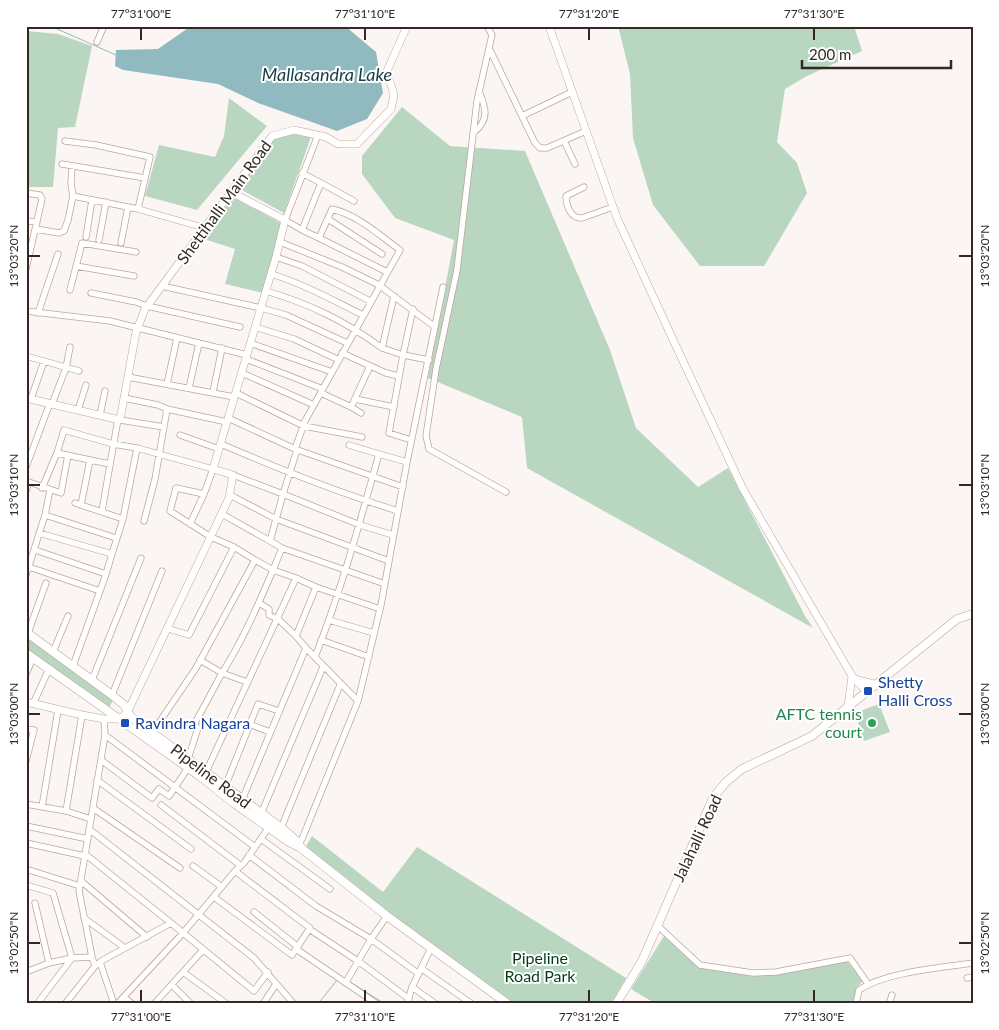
<svg xmlns="http://www.w3.org/2000/svg" width="999" height="1030" viewBox="0 0 999 1030" font-family="Lato,sans-serif">
	<rect width="100%" height="100%" fill="#fbf6f3"/>
	<!-- green -->
	<path fill="#b9d6c1" d="M618 26H854L862 51 807 76 785 89 777 142 797 163 807 193 764 266H700L653 205 633 138 630 74Z
		M26 31 58 34 92 46 75 127 58 128 53 187H26Z
		M229 98 267 126 197 210 145 196 159 145 215 157 224 136Z
		M402 107 450 146 525 151 610 350 636 428 698 487 728 468 805 616 813 628 527 468 522 417 428 378 454 240 395 218 362 174V156Z
		M293 134 311 137 284 213 238 188 273 138Z
		M232 197 281 223 263 293 225 284 235 249 201 238Z
		M26 634 114 698 108 710 26 650Z
		M879 704 890 732 864 741 855 713Z
		M312 836 383 892 417 847 626 978 611 1004H510L388 916 305 848Z
		M664 936 698 967 754 975H773L847 961 863 981 856 988 853 1004H656L631 989Z"/>
	<!-- water -->
	<path fill="#90bac0" d="M191 26H345L376 52 383 93 367 119 337 131 258 103 218 84 123 70 115 66 116 50 158 49Z"/>
	<g fill="none" stroke-linecap="round" stroke-linejoin="round">
		<!-- stream -->
		<path stroke="#90bac0" stroke-width="1" d="M55 26V28L116 55
			M350 982 385 1004
			M318 1004 337 980"/>
		<!-- minor casing -->
		<g stroke="#bfa597" stroke-width="7">
			<path id="minor" d="M487 26 492 35 477 101 457 270 436 369 426 436 429 449 506 492
				M97 42 104 26
				M490 50 535 143 540 148H547L586 131
				M522 116 572 92
				M473 133C490 120 486 108 479 91
				M65 141 96 145 150 157 138 209
				M564 141 575 164
				M62 164 145 178
				M302 173 321 183
				M584 187 566 196C566 206 571 219 582 218L613 207
				M26 193 40 195 42 199 26 269
				M73 196 138 209 205 228
				M354 201 321 183 302 230 319 238 332 209C358 215 379 235 400 250L305 421 295 449 403 487
				M328 219 382 254
				M26 221 37 222
				M36 229 59 233 64 231 68 220 73 196 71 184 72 166
				M302 230 285 220 318 135
				M86 237 92 200
				M319 238 387 272
				M99 240 106 202
				M280 242 342 267 379 285 435 327
				M121 243 128 207
				M276 257 302 266 370 301
				M76 266 134 276
				M271 274C304 284 332 300 363 315
				M162 286 261 308 286 315 347 343
				M70 290 82 243 136 252
				M266 291C310 304 345 321 382 348
				M91 293 136 302 147 306 240 327
				M394 296 382 348 403 355 413 309
				M26 311 110 321 247 355
				M38 313 58 254
				M255 327 294 339 339 360
				M250 343 332 372
				M342 353 386 373 399 376
				M26 356 79 371
				M246 359 323 389
				M242 373 314 405
				M128 377 234 397
				M167 384 177 338
				M189 388 199 343
				M213 392 222 348
				M236 393 304 426 362 437
				M321 393 351 407 370 366
				M124 398 158 405 167 409
				M31 399 44 361
				M355 399 394 407
				M52 404 66 368 70 347
				M351 407 361 413
				M78 410 86 385
				M100 415 105 391
				M228 418 295 449
				M120 420 164 427
				M180 435 219 449
				M411 440 389 433 403 355 429 360
				M221 444C279 469 337 492 398 511
				M349 445 379 454
				M137 448 213 469 204 494 176 488 170 511 211 537 234 547 189 635 169 629
				M57 453 90 460
				M26 467 50 403
				M233 475 283 494 297 450
				M26 481 61 493 68 455
				M42 488 57 453 64 430 113 444 137 448 123 519 75 503
				M26 491 29 482
				M230 495 276 519 389 561
				M81 505 90 460 110 464
				M102 511 118 419
				M222 514 270 541
				M45 515 116 538
				M144 521 155 479 167 409 227 422
				M190 524 204 494
				M39 533 112 554 105 577 73 666
				M282 548 385 584
				M35 550 106 574
				M112 554 123 519
				M26 566 100 591
				M26 575 45 515 50 490
				M316 587 380 609
				M259 603 269 609V615L278 619 296 636
				M329 620 374 633
				M28 633 46 583
				M321 640 369 657
				M53 652 68 616
				M315 657C341 591 360 522 379 454L407 462 443 287
				M200 660 222 673C243 640 258 605 273 570L255 560
				M26 674 33 658
				M92 680 141 558
				M112 695 162 571
				M358 701 381 605 407 462
				M33 704 49 669
				M104 719 105 735 79 891 92 957 95 966 103 960 171 923 254 991 268 972
				M249 724 270 732
				M26 729 34 730 26 761
				M152 733 196 668 255 560 234 547
				M105 735 255 847
				M188 759 198 728 194 725 222 673 247 682
				M101 760 152 798 159 789 169 796 190 765
				M206 772 296 578 273 570 282 548 270 541 283 494 360 525 393 535
				M97 780 191 849
				M225 787 258 704 279 711
				M242 800 306 648 296 636 316 587 296 578
				M26 804 66 811 91 819
				M161 805 240 865
				M42 807 58 710
				M93 808 180 868
				M66 811 82 715
				M261 814 323 667
				M26 826 88 839
				M281 828 340 685
				M89 829 254 958 294 1004
				M261 839 330 889
				M26 843 85 856
				M298 844 302 839 358 701 306 648
				M85 854 171 923
				M249 855 316 906 371 939 346 982
				M193 866 222 887
				M26 869 80 886
				M81 881 147 937
				M26 885 53 893 72 958 92 957
				M214 897 292 955 310 928 235 871
				M35 903 49 963
				M254 912 298 947
				M387 916 371 939 419 974
				M84 918 125 948
				M658 926 700 965 753 973 776 972 850 958 868 984
				M309 929 358 961 409 999
				M296 949 377 1004
				M100 962 114 1004
				M422 969 472 1004
				M26 972 49 963 72 958
				M183 972 227 1004
				M967 978 973 977
				M172 985 191 1004
				M412 987 436 1004
				M124 997 132 1004
				M37 1004 72 958
				M65 1004 95 966
				M117 1004 183 933 235 871 244 863 269 827
				M154 1004 203 950
				M263 1004 276 984
				M407 1004 412 987 431 948
				M856 1004 859 990C886 972 939 968 973 963
				M889 1004 892 995"/>
		</g>
		<!-- tertiary casing -->
		<g stroke="#bfa597" stroke-width="8">
			<path id="tertiary" d="M549 26 617 218 675 344 743 489 852 676 867 692
				M26 398 120 420 136 332 145 309 162 286 272 136 294 130 326 137 338 144H357L391 109 394 95 387 71 407 26
				M26 702 82 715 104 719H120L127 713 229 498 233 475 213 469 276 257 285 220 231 192
				M848 707 852 676"/>
		</g>
		<!-- secondary casing -->
		<g stroke="#bfa597" stroke-width="9">
			<path id="secondary" d="M26 632 112 695 124 705 131 717 283 829 299 843 301 848
				M26 653 201 777 235 804 289 842 301 848 387 916 508 1004
				M857 680 876 685
				M616 1004 642 961 713 798 726 782 742 769 812 736 957 619 973 614"/>
		</g>
		<!-- minor -->
		<use href="#minor" stroke="#fff" stroke-width="5.5"/>
		<!-- tertiary -->
		<use href="#tertiary" stroke="#fff" stroke-width="7"/>
		<!-- secondary -->
		<use href="#secondary" stroke="#fff" stroke-width="8"/>
	</g>
	<!-- ticks -->
	<path fill="none" stroke="#332823" stroke-width="2" d="M141 28V40M365 28V40M589 28V40M814 28V40M28 256H40M959 256H972M28 485H40M959 485H972M28 714H40M959 714H972M28 943H40M959 943H972M141 990V1002M365 990V1002M589 990V1002M814 990V1002"/>
	<!-- markers -->
	<g fill="#1a4fb4" stroke="#fff" stroke-width="2">
		<rect x="863" y="686" width="10" height="10" rx="2.5"/>
		<rect x="120" y="718" width="10" height="10" rx="2.5"/>
	</g>
	<circle fill="#2e9e5b" stroke="#fff" stroke-width="2" cx="872" cy="723" r="5"/>
	<g text-anchor="middle" stroke-width="4" stroke-linejoin="round" paint-order="stroke">
		<!-- street labels -->
		<g font-size="16" fill="#332823" stroke="#fff">
			<text transform="translate(224 202) rotate(-54)" y="6">Shettihalli Main Road</text>
			<text transform="translate(211 776) rotate(37)" y="6">Pipeline Road</text>
			<text transform="translate(697 838) rotate(-65)" y="6">Jalahalli Road</text>
		</g>
		<!-- transit labels -->
		<g font-size="16" fill="#164399" stroke="#fff" text-anchor="start">
			<text x="878" y="688">Shetty<tspan x="878" dy="18">Halli Cross</tspan></text>
			<text x="135" y="729">Ravindra Nagara</text>
		</g>
		<!-- leisure labels -->
		<g font-size="16" fill="#27864d" stroke="#fff" text-anchor="end">
			<text x="862" y="720">AFTC tennis<tspan x="862" dy="18">court</tspan></text>
		</g>
		<!-- park labels -->
		<g font-size="16" fill="#043c1f" stroke="#fff">
			<text x="540" y="964">Pipeline<tspan x="540" dy="18">Road Park</tspan></text>
		</g>
		<!-- water labels -->
		<g font-size="18" font-style="italic" fill="#163e43" stroke="#fff">
			<text x="327" y="81">Mallasandra Lake</text>
		</g>
	</g>
	<!-- border -->
	<rect width="999" height="1030" fill="none" stroke="#ffffff" stroke-width="55"/>
	<!-- scale -->
	<path d="M802 60v8h149v-8" fill="none" stroke="#332823" stroke-width="2.5"/>
	<text x="809" y="60" font-size="15" fill="#332823" stroke="#ffffff" stroke-width="4" paint-order="stroke">200 m</text>
	<rect x="28" y="28" width="944" height="974" fill="none" stroke="#332823" stroke-width="2"/>
	<g font-size="12" text-anchor="middle" fill="#332823">
		<text x="141" y="18">77°31'00"E</text>
		<text x="365" y="18">77°31'10"E</text>
		<text x="589" y="18">77°31'20"E</text>
		<text x="814" y="18">77°31'30"E</text>
		<text transform="translate(14 256) rotate(-90)" y="4">13°03'20"N</text>
		<text transform="translate(985 256) rotate(-90)" y="4">13°03'20"N</text>
		<text transform="translate(14 485) rotate(-90)" y="4">13°03'10"N</text>
		<text transform="translate(985 485) rotate(-90)" y="4">13°03'10"N</text>
		<text transform="translate(14 714) rotate(-90)" y="4">13°03'00"N</text>
		<text transform="translate(985 714) rotate(-90)" y="4">13°03'00"N</text>
		<text transform="translate(14 943) rotate(-90)" y="4">13°02'50"N</text>
		<text transform="translate(985 943) rotate(-90)" y="4">13°02'50"N</text>
		<text x="141" y="1021">77°31'00"E</text>
		<text x="365" y="1021">77°31'10"E</text>
		<text x="589" y="1021">77°31'20"E</text>
		<text x="814" y="1021">77°31'30"E</text>
	</g>
</svg>
